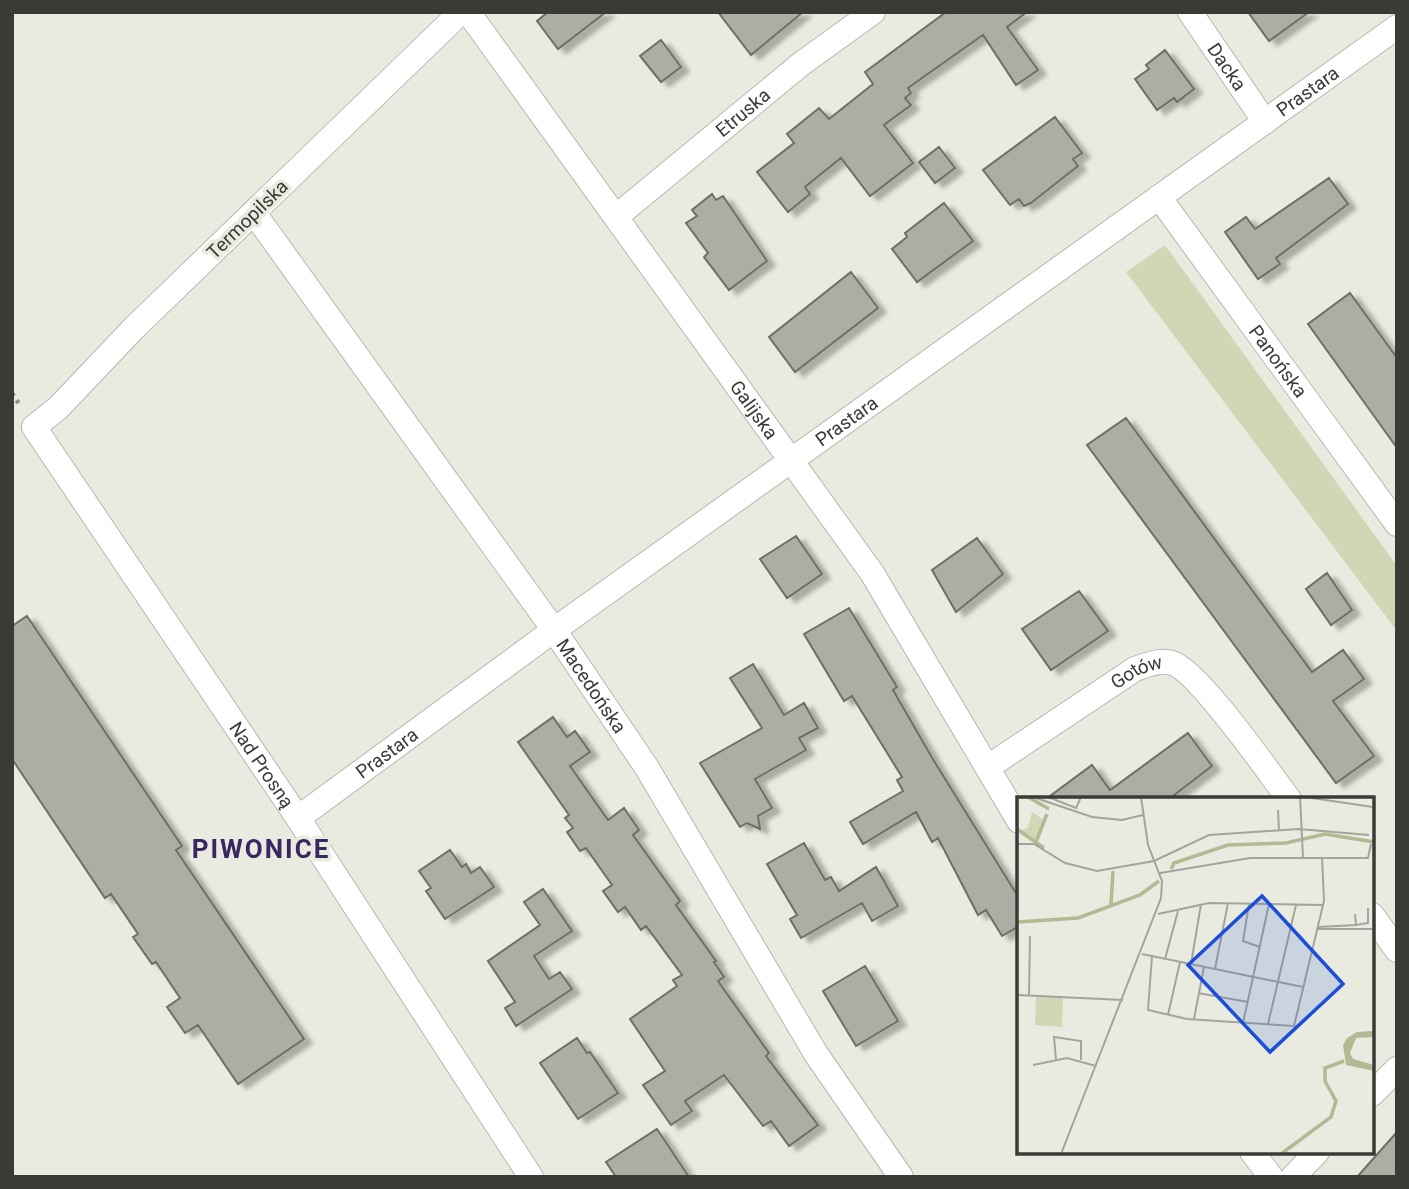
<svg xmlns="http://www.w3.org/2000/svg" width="1409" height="1189" viewBox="0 0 1409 1189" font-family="Roboto,sans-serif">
	<defs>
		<filter id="shadow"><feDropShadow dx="8" dy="4.5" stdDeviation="2" flood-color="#0004"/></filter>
	</defs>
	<rect width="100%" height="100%" fill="#e9ebe0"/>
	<!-- green -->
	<path fill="#d1d7b4" d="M1165 245 1397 566V631L1126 272Z"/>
	<!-- building -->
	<path fill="#abaea3" stroke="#6d6f65" stroke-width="2" filter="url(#shadow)" d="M548 12H606L558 49 537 21Z
		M718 12H803L751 55Z
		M946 12H1027L1007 27 1038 70 1016 85 983 35 908 88 911 93 905 98 911 105 884 125 913 163 870 196 841 158 805 187 810 194 788 212 757 172 794 143 787 134 819 108 829 119 873 84 865 72Z
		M1248 12H1309L1269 41Z
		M661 40 681 67 661 82 640 56Z
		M1165 50 1194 89 1177 102 1174 98 1157 110 1135 79 1149 69 1146 65Z
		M1055 117 1082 153 1073 159 1078 166 1031 203 1024 206 1019 199 1010 205 983 170Z
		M939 147 955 168 935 183 919 162Z
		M1329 178 1348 204 1276 258 1280 264 1258 279 1225 232 1246 217 1255 229Z
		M712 194 716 200 723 196 767 261 729 290 704 257 708 253 686 223 697 216 692 210Z
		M944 203 973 241 917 282 892 249 907 237 905 233Z
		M851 272 878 308 795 372 769 337Z
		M1350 293 1397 358V448L1308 324Z
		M1126 418 1312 672 1343 650 1364 679 1333 701 1374 756 1336 783 1087 445Z
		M796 536 822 574 787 598 760 559Z
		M977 538 1003 574 956 612 932 570Z
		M1327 573 1352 610 1331 625 1306 589Z
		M1079 591 1108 631 1051 670 1022 629Z
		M849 608 897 687 893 690 934 761 1019 898V926L1002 936 986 910 978 915 938 838 932 842 916 812 863 844 850 822 903 791 897 780 902 777 852 696 844 701 804 634Z
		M27 616 182 846 176 850 304 1039 238 1084 198 1025 185 1033 167 1007 180 998 156 962 152 964 133 937 138 934 111 894 105 898 12 759V626Z
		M753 664 784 715 804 703 818 728 799 738 806 750 755 779 772 808 758 816 760 829 747 823 740 827 700 763 762 728 730 678Z
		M553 717 567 737 575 731 590 752 570 766 608 820 624 808 639 830 633 835 680 901 676 905 716 961 714 962 724 977 718 981 769 1053 766 1056 818 1125 789 1146 771 1121 763 1126 724 1075 685 1101 692 1111 671 1125 643 1085 665 1071 630 1019 677 986 673 980 682 975 646 926 641 930 625 907 618 912 603 891 612 885 586 848 580 851 567 832 573 828 565 818 569 815 518 742Z
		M1188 733 1212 766 1169 799H1046L1092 765 1110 790Z
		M804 843 825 880 831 877 839 891 876 867 898 906 872 921 862 903 801 938 790 919 797 915 767 864Z
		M450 850 462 867 466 864 471 873 480 867 494 887 445 919 426 891 431 888 419 871Z
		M543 889 572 931 534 956 549 979 560 972 572 989 516 1026 505 1008 515 1002 488 961 540 925 524 902Z
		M865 966 898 1021 856 1046 823 991Z
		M577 1038 587 1053 590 1052 618 1093 578 1119 540 1063Z
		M657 1129 689 1177H616L606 1162Z
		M1397 1132V1177H1357Z"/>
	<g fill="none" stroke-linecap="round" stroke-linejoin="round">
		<!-- minor casing -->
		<g stroke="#b6b9ae" stroke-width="26">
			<g id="minor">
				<path id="s1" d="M461 12 134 328 58 408 34 427 298 818 531 1177"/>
				<path id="s2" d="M468 12 872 573 1019 821"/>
				<path id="s3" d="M1190 12 1265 122"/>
				<path id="s4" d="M1159 197 1397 524"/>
				<path id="s5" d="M254 213 554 630 647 768 816 1054 901 1177"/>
				<path id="s6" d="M617 216 801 64 873 12"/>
				<path id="s7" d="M988 767 1135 669C1147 665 1160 659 1172 663 1198 670 1269 773 1289 799"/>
				<path id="s8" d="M298 818 554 630 1397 27"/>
				<path d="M1372 915 1397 950"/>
				<path d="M1372 1094 1397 1069"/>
				<path d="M1252 1152 1271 1177"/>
				<path d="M1293 1177 1317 1152"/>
			</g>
		</g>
		<!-- path -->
		<path stroke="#8d8f87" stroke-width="4.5" stroke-dasharray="3.5 5" stroke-linecap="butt" d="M12 393 21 407"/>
		<!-- minor -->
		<use href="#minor" stroke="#fff" stroke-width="24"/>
	</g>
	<g text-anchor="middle" stroke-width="7" stroke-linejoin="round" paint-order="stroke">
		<!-- street labels -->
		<g font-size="19" fill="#3a3b37" stroke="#e9ebe0">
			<text dy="7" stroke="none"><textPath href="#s3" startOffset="66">Dacka</textPath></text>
			<text dy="7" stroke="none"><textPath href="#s8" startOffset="1244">Prastara</textPath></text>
			<text dy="7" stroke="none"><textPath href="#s6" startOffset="163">Etruska</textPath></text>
			<text transform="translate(247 219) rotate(-44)" y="7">Termopilska</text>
			<text dy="7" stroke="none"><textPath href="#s4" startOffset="203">Panońska</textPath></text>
			<text dy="7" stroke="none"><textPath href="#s2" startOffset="490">Galijska</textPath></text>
			<text dy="7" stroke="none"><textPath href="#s8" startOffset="677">Prastara</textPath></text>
			<text dy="7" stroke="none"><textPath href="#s7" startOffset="177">Gotów</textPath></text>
			<text dy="7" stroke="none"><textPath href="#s5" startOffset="581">Macedońska</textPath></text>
			<text dy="7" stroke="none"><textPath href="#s8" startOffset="110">Prastara</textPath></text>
			<text dy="7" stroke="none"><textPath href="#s1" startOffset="1003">Nad Prosną</textPath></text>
		</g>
		<!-- district labels -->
		<g font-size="26" font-weight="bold" letter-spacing="2" fill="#3a2661" stroke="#e9ebe0">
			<text x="261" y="858">PIWONICE</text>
		</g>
	</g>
	<!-- overview -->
	<g transform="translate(1017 797)">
		<rect width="357" height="357" fill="#e9ebe0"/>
		<path d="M15 15 27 23 19 44 4 33 11 31ZM19 200H46L45 230 18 228Z" fill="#d1d7b4"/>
		<path d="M357 234V240L339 241 333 256 336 262 357 268V274L329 268 326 248 330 241 340 235Z" fill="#b2b993"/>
		<path fill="none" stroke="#b2b993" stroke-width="3.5" d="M11 0 32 12M0 32 27 51M19 45 30 17M154 72 157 66 211 48 269 46 308 37 357 45M94 107 96 74M0 125 61 121 123 98 142 84M264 357 314 320 319 304 308 284V271L327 264"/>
		<path fill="none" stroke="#a3a59c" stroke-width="2" d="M16 0 75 20 105 23 126 18M31 0 59 11 64 0M283 0 286 60M288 0 356 10M261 13 262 34M0 47H17L48 66 80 74 137 64 192 38 282 32 352 38M143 76 233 61H351L354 47M232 107 226 144 243 150M141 117 192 106 305 108M339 128 351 126V111M301 130 339 128 338 117M300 132H357M125 157 286 190M135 159 131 213 170 222 277 229 307 104 305 60M148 162 161 114M174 167 184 107M198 172 211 106M181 196 231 205M0 198 106 203M12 198 13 139M151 218 163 165M177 222 187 170M226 226 252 107M251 227 279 108M39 263 37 240 64 244V263M16 268 50 261 79 269M44 357 144 101 145 84 131 48 124 0"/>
		<path fill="#1d4ed8" fill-opacity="0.15" stroke="#1d4ed8" stroke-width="3.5" d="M245 99 326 187 253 255 171 168Z"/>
		<rect width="357" height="357" fill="none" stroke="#3a3b37" stroke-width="3.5"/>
	</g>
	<!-- border -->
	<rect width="1409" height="1189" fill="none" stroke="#3a3b37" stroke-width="28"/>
</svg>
